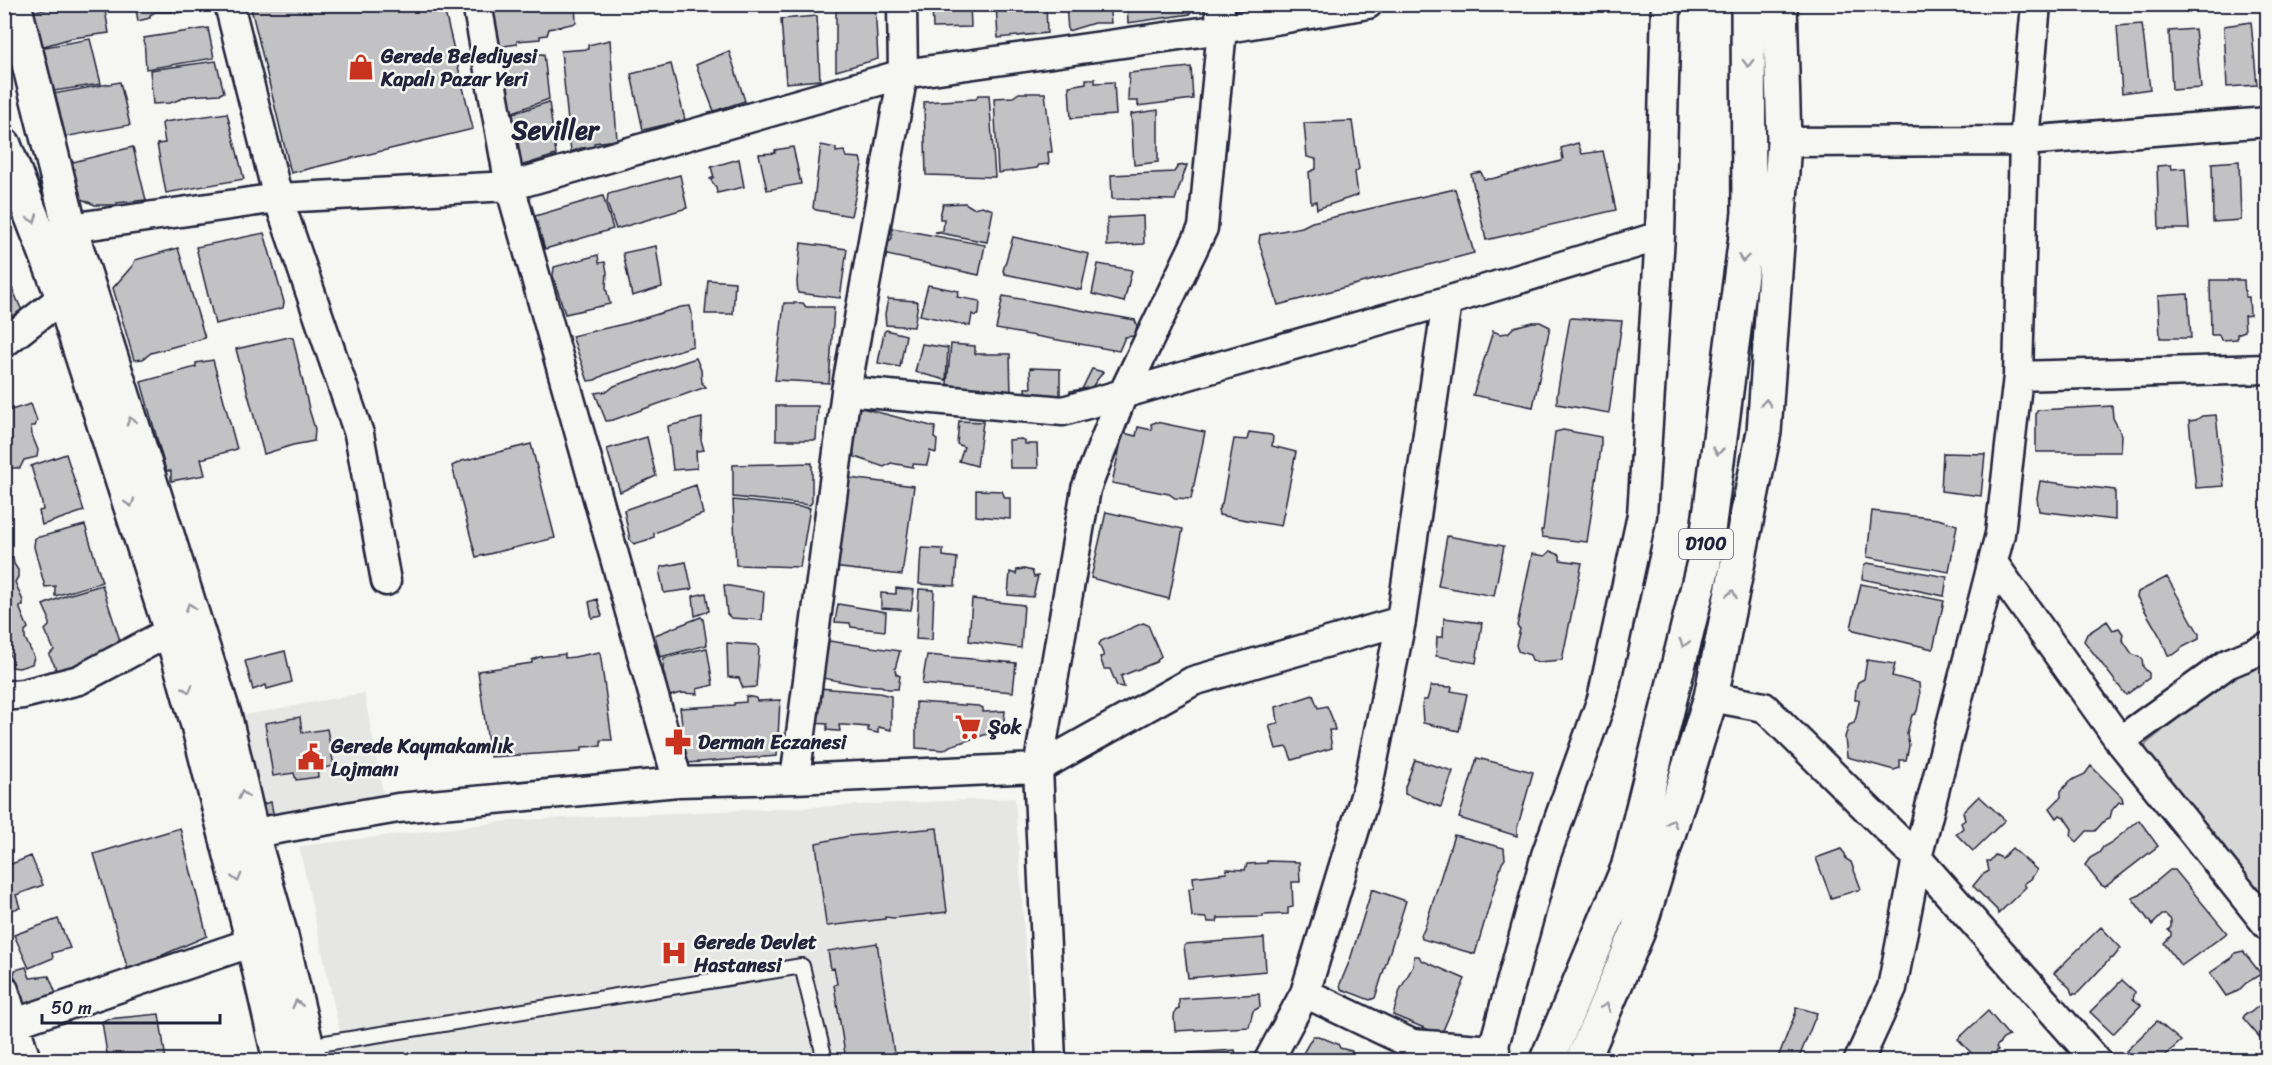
<svg xmlns="http://www.w3.org/2000/svg" width="2272" height="1065" viewBox="0 0 2272 1065" font-family="Sriracha,sans-serif">
	<rect width="100%" height="100%" fill="#f6f6f2"/>
	<filter id="ink" filterUnits="userSpaceOnUse"><feTurbulence type="fractalNoise" baseFrequency=".0167" numOctaves="2"/><feDisplacementMap in="SourceGraphic" scale="12" xChannelSelector="R" yChannelSelector="G"/><feConvolveMatrix kernelMatrix="1 2 1 2 8 2 1 2 1" color-interpolation-filters="sRGB"/></filter>
	<g filter="url(#ink)">
		<!-- built -->
		<path fill="#e6e6e4" d="M364 693 384 798 258 821 239 716Z
			M1015 798 1033 1060H346L299 846 519 820Z"/>
		<!-- green -->
		<path fill="#d7d7d7" stroke="#7c7c89" stroke-width="1.5" d="M2267 658V907L2145 754 2146 744 2231 676Z"/>
		<!-- building -->
		<path fill="#c2c2c4" stroke="#22223b" stroke-width="1.5" d="M46 4H104L109 33 72 38 37 48 29 12 46 9Z
			M135 4H199L200 10 176 13 175 9H173L172 12H155L150 15V18L138 21Z
			M250 4H443L473 129 291 173Z
			M487 4H575L576 23 549 29 547 35 540 36V39L517 41V44L491 48Z
			M836 4H875L878 59 836 71Z
			M932 4H970L971 27 933 28Z
			M996 4H1046L1047 33 998 38Z
			M1066 4H1109L1111 23H1094L1068 31Z
			M1127 4H1190V14L1128 23Z
			M817 16 820 80 786 83 781 19Z
			M2251 22 2257 85 2227 87 2224 26Z
			M2142 24 2150 89 2122 93 2117 26Z
			M208 28 214 58 146 69 144 38Z
			M2195 29 2201 88 2172 90 2169 31Z
			M90 39 101 84 47 92 39 48Z
			M610 40 617 140 594 143 595 147 581 148 571 152 561 51 588 49V45Z
			M729 51 745 101 714 111 696 65Z
			M544 54 549 99 505 115 492 66 519 61V55Z
			M216 61 224 92 220 94 189 96 170 103 153 104 150 70Z
			M671 64 685 120 643 130 631 74Z
			M1191 67 1193 99 1138 106V101H1128L1129 73Z
			M1086 79H1095V83L1114 82 1116 115 1071 118 1069 86 1086 83Z
			M120 82 130 125 58 138 47 95Z
			M1019 93H1045L1052 152H1048L1049 164 1039 165 1037 168 998 173 994 98 1013 97Z
			M978 95H989L995 177 926 175 924 102 976 99Z
			M549 102 556 155 517 167 506 116Z
			M1158 110V162L1134 165 1131 114Z
			M227 113 244 179 166 193 157 144 165 143 162 124 164 122Z
			M1352 121 1358 163 1359 169 1355 172 1358 195 1317 209 1316 201 1311 203 1309 172 1316 169V159L1307 157 1304 123Z
			M1578 143 1582 154 1603 151 1616 210 1486 240 1471 174 1481 172 1484 179H1491L1561 161 1563 159 1561 148Z
			M821 145 836 148V152L844 151 846 157 860 158 862 165 851 216 816 210 813 208Z
			M133 147 146 200 117 203V205H95L72 195 65 164Z
			M793 147 801 184 767 190 759 154 775 153V150Z
			M739 159 744 187 717 193 716 187 710 179 714 177 711 167Z
			M2264 160H2268V229H2266Z
			M2239 161 2241 220 2213 222 2212 163Z
			M1187 165 1175 200 1112 199 1111 175 1174 172 1178 166Z
			M2171 165 2172 169 2185 168 2189 229H2159L2157 166Z
			M680 175 687 208 616 229 607 203 608 194Z
			M1455 189 1474 253 1278 305 1259 242 1260 235 1302 227 1312 222Z
			M603 196 613 229 545 249 535 216Z
			M965 203 973 208 982 206 993 210 987 242 935 232 943 231 944 219H940V216L943 204Z
			M1143 216 1144 244 1107 246V218Z
			M892 228 985 245 979 275 887 255V244L892 238Z
			M264 233 284 302 283 308 215 324 196 247Z
			M1013 237 1089 254 1081 290 1005 274 1003 271Z
			M801 243 847 249 840 298 798 293 797 282Z
			M656 246 662 287 632 296 623 253Z
			M178 248 205 338 151 353 143 359 134 360 113 288 133 265 135 260Z
			M598 255 599 263 605 262 607 272 606 288 610 304 565 314 553 276 554 267Z
			M1098 264 1132 270 1124 302 1092 294Z
			M708 280 735 282 733 314H705Z
			M2210 280H2244L2245 297H2249L2250 315 2244 316 2245 331 2237 334V339L2221 340 2219 335H2211Z
			M928 285 959 291 957 297 980 301 979 314 976 316 972 314 970 326 920 315Z
			M12 288 23 313 4 329V290Z
			M2188 294 2191 338H2160L2158 296Z
			M1003 296 1135 320 1137 326 1134 336 1125 337 1119 351 996 329Z
			M888 299 916 301 918 303 914 327 886 325 885 314Z
			M784 303H803L806 307H834L829 383 775 380Z
			M690 306 692 314 693 346 606 374 595 380 588 381 572 336 628 323 681 307Z
			M1570 318 1622 321 1609 413 1557 404V395Z
			M1533 322H1540L1550 327 1533 407 1473 395 1493 331 1500 334 1508 333 1514 327Z
			M886 330 906 335 900 367 878 363 884 332Z
			M289 337 293 338 309 409 315 429 314 441 293 445 264 454 236 349Z
			M922 344 948 348 946 380 915 372Z
			M951 344 975 346V354H1010L1011 398 946 393Z
			M696 358 701 370 702 383 706 387 613 420 606 421 595 393 608 391 614 386Z
			M213 360 237 449 201 459 205 475 171 481V471H167L165 467 141 382 196 367V363Z
			M1030 368 1060 369V399H1026L1025 388H1031Z
			M1092 369 1103 372 1092 387V391L1071 400 1070 391 1082 389Z
			M31 404 37 421 35 426H31L32 435 38 450 37 457 24 460 20 468H9L4 448V412Z
			M776 406H818L816 440H776Z
			M2112 406 2113 418 2122 435 2121 452H2036V413L2038 410Z
			M858 407 935 427 934 438 937 440 936 453 930 451 927 465 913 464V467L891 463 884 467 855 457 852 449 856 410Z
			M2216 415 2224 486 2196 488 2189 421 2196 420 2202 416Z
			M702 418 701 440 704 450 696 451 697 468 673 470 668 426Z
			M959 421 983 422 977 466 959 461 964 447 957 444Z
			M1156 422 1205 432 1191 499 1175 498 1169 494 1112 483 1123 433 1136 436 1138 427 1152 430 1151 424Z
			M1563 430 1601 437V448L1587 542 1542 537 1541 530H1543L1555 432Z
			M1249 432 1271 435 1273 437 1272 446 1296 452 1281 526 1219 515 1218 510 1222 504 1234 439 1247 440Z
			M647 437 656 476 620 492 607 449Z
			M1021 439 1025 441V444H1037L1038 468H1010L1009 440Z
			M531 444 555 538 476 557 452 466 462 461Z
			M1943 453 1985 454 1981 496 1941 491Z
			M66 454 84 511 42 525 39 511 43 510 42 503 31 466Z
			M812 463V502L810 505 733 497V465Z
			M849 478 914 486 902 575 832 567Z
			M2040 481 2115 490V520L2039 511 2037 498Z
			M696 485 703 514 654 533V537L650 539 634 544 630 540 624 510Z
			M976 490 1002 491 1005 498H1010V519L976 516Z
			M733 500 810 508 800 567 736 565Z
			M1872 511 1938 519 1957 525 1949 572 1867 557Z
			M1106 512 1183 529 1169 599 1091 578Z
			M85 525 102 582 55 596V586L45 587 34 547 35 538Z
			M1447 536 1504 546 1494 596 1438 586Z
			M921 548 943 549V556L957 558 955 586 919 584Z
			M1550 551 1560 555V560L1582 563 1562 660 1538 662 1532 660 1530 655 1518 651 1516 645 1520 629 1517 626 1532 554 1545 556Z
			M13 557 14 564 18 570V577L15 582 23 601V606H20V609L28 628 25 631V638L34 657 32 664 19 668 12 667V659L4 644V560Z
			M686 562 692 589 664 593 660 574 661 567Z
			M1867 563 1947 577 1944 596 1862 579 1864 565Z
			M1024 569 1032 571 1034 577 1038 576 1033 597 1008 595 1010 572 1016 574 1017 570Z
			M2167 577 2199 634V639L2181 648 2180 650 2173 655H2168L2161 638 2137 597 2138 592Z
			M1861 584 1944 601 1933 649 1854 630 1851 628Z
			M102 585 124 653 58 680 55 666 49 655 54 650 45 630 49 626V618L43 605 67 595Z
			M724 585 764 592 762 620 731 618 727 614Z
			M896 588 914 590 911 610 881 608V593L896 594Z
			M919 589 934 590 932 640 916 639Z
			M706 593 709 611 695 616 693 596Z
			M597 599 602 616 592 618 589 602Z
			M972 599 1024 605 1021 648 969 641Z
			M838 604 886 612 885 631 851 627 850 623 835 622Z
			M701 617 703 619 707 645 660 657 655 635Z
			M1444 618 1482 623 1476 663 1436 656 1437 637H1443Z
			M2107 621 2113 630 2119 628 2123 634 2122 639 2132 654 2142 658 2143 667 2149 673V678L2126 695 2084 641 2087 634Z
			M1143 623 1148 625 1161 656 1156 662 1121 676 1124 687 1117 686 1110 669H1104L1100 657 1104 656 1099 644 1101 641Z
			M820 637 829 641 900 651 895 669 896 674 900 676 898 689H888L881 686 860 685 817 677Z
			M727 643 757 645 759 649 756 687 743 688 739 678 728 677Z
			M707 648 713 685 697 689 698 694 682 693 669 696 663 669 664 658Z
			M285 651 292 682 267 689 266 685 263 686 253 690 245 661Z
			M600 652 612 740H601V746L582 747V751L490 757 478 671 532 663V660L539 657 565 654V658L574 657Z
			M927 655 1016 663 1013 692 922 684Z
			M1867 660 1895 664 1892 676 1919 683 1920 696 1917 711 1915 714 1912 715 1907 733 1909 746 1906 760H1900V768L1894 770 1847 757 1845 737 1849 725 1854 723 1856 717 1859 702V700H1855L1856 688 1858 682 1864 679Z
			M1431 686 1452 687 1451 691 1467 694 1459 731 1423 723 1422 707 1423 700H1427Z
			M819 688 879 693 891 696V730L878 727V733L868 731V727L844 725H839L840 731H837L827 730V724L814 723Z
			M1313 695 1318 708 1327 706 1332 718 1335 730H1329L1332 748 1292 760 1287 747 1276 749 1269 725 1278 723 1276 707Z
			M746 696 756 698 757 701 780 700 777 756 687 763 680 708 734 705V703L746 702Z
			M916 702 979 706 983 708V712L1005 711 1003 729 950 746 944 750 916 748Z
			M300 717 302 733 327 729 334 766 317 769 318 777 296 780 294 773 273 776 265 723Z
			M1477 758 1533 772 1517 829V836L1459 818Z
			M1415 760 1453 771 1441 807 1405 794V787Z
			M2091 766 2122 797 2123 802H2119L2112 810 2110 818 2106 819 2095 831H2087L2077 842 2071 836 2072 829 2064 817 2060 815 2057 818 2050 808 2061 797V791L2070 781 2085 774Z
			M1979 796 2005 820 1973 851 1956 834 1963 828 1961 823 1965 820 1963 812Z
			M271 802 274 818 258 821 255 806Z
			M2139 820 2158 846 2105 887 2101 885 2085 865 2090 858 2099 853 2103 847 2112 842Z
			M180 828 207 936 128 970 94 854Z
			M937 828 947 912 894 918 885 917V919L828 926 826 924 816 843 849 836Z
			M1454 835 1504 848 1505 859 1502 863 1475 954 1422 939 1421 935 1424 930Z
			M2012 848 2037 870 2031 879 2024 884 2026 887 1998 914 1997 910 1973 886 1982 875 1989 871 1987 861H1990L1995 855 2002 858Z
			M1841 849 1845 854 1846 859 1851 862 1861 889 1831 898 1816 858Z
			M31 856 43 885 16 895 20 908 10 910 7 899 4 900V867Z
			M1267 861 1299 862 1300 882H1292L1293 907 1288 908V914L1263 915V917L1218 918 1217 922H1208L1207 918 1192 917 1189 889 1194 887 1193 877 1226 873 1227 869 1245 870 1247 864 1267 863Z
			M2170 870H2175L2227 933 2181 966 2164 943 2171 936V932L2168 930 2171 927V920L2166 915H2162L2152 925 2132 898 2140 895Z
			M1372 889 1406 901 1375 998 1370 1000 1341 989 1340 984 1350 960Z
			M58 919 70 948 52 953 53 958 29 968 14 935Z
			M2101 927 2121 948 2113 958 2110 959 2077 994H2072L2070 988 2054 973Z
			M1264 938 1266 971 1188 978 1184 946 1186 944Z
			M877 943 895 1060H846L834 985 837 984 836 978 834 968 831 969 828 951Z
			M2243 951 2261 974 2246 983 2238 991 2226 996 2210 973 2233 957 2235 953Z
			M1414 956H1419L1421 960 1465 979 1441 1035 1393 1015 1400 990 1413 966Z
			M26 967 30 978 49 976 59 1001 27 1013 14 975 15 970Z
			M2122 980 2135 992 2133 999 2141 1005 2113 1034 2090 1012Z
			M1259 994 1260 1007 1253 1011 1249 1027 1175 1031 1174 1017 1175 1011 1179 1009V999Z
			M2268 998V1036L2262 1040 2243 1018 2246 1013H2250Z
			M1796 1007 1817 1013 1798 1060H1777L1796 1012Z
			M1988 1011 2009 1036 2003 1039 1996 1047 1998 1050 1987 1060H1978L1958 1039Z
			M159 1014 166 1060H108L102 1022 107 1019Z
			M2157 1021 2181 1041 2160 1060H2135L2126 1051Z
			M1313 1036H1318L1338 1044 1340 1048 1352 1051 1350 1060H1299Z
			M1235 1050 1237 1060H1174V1054Z"/>
		<g fill="none" stroke-linecap="round" stroke-linejoin="round">
			<!-- service casing -->
			<g stroke="#22223b" stroke-width="18">
				<path id="service" d="M307 1046 802 966 825 1060"/>
			</g>
			<!-- minor casing -->
			<g stroke="#22223b" stroke-width="33">
				<path id="minor" d="M229 4 278 198 359 434 386 581
					M477 4 510 186 678 782
					M1784 142 2024 141 2036 4
					M70 228 278 198 510 186 903 74 1222 29 1368 4
					M4 343 63 297 75 281
					M2018 376 2268 369
					M846 391 1063 411 1447 301 1660 236 1666 4
					M1993 563 2120 741 2268 926
					M4 696 23 694 79 680 171 631
					M1711 697 1764 707 1917 858 2096 1060
					M2120 741 2227 664 2268 647
					M795 779 846 391 903 74 902 4
					M231 837 398 808 678 782 795 779 1038 768 1193 681 1401 621
					M4 990 26 1060
					M1305 993 1412 1044 1495 1050
					M15 1023 253 942 273 938
					M1051 1060 1038 768 1086 489 1122 396 1203 228 1222 29 1219 4
					M1269 1060 1305 993 1368 786 1401 621 1447 301
					M1490 1060 1546 855 1602 699 1642 515 1660 236
					M1859 1060 1892 988 1917 858 2000 534 2018 376 2024 141 2268 122"/>
			</g>
			<!-- tertiary casing -->
			<g stroke="#22223b" stroke-width="38">
				<path id="tertiary" d="M14 4 70 228 225 718 252 835 281 936 310 1060
					M4 145 63 297 171 631 198 725 253 942 280 1060"/>
			</g>
			<!-- trunk casing -->
			<g stroke="#22223b" stroke-width="38">
				<path id="trunk" d="M1547 1060 1628 868 1704 562 1749 213 1748 4
					M1583 1060 1638 931 1711 697 1764 432 1784 142 1780 4"/>
			</g>
			<!-- service -->
			<use href="#service" stroke="#f6f6f2" stroke-width="14"/>
			<!-- minor -->
			<use href="#minor" stroke="#f6f6f2" stroke-width="28"/>
			<!-- tertiary -->
			<use href="#tertiary" stroke="#f6f6f2" stroke-width="33"/>
			<!-- trunk -->
			<use href="#trunk" stroke="#f6f6f2" stroke-width="33"/>
		</g>
		<!-- one-way arrows -->
		<defs><path id="oneway-chevron" d="M-2-3.5L2.5 0L-2 3.5" fill="none" stroke-width="1.6" stroke-linecap="round" stroke-linejoin="round" transform="scale(1.5)"/></defs>
		<g stroke="#9797a0">
			<use href="#oneway-chevron" transform="translate(1748 63) rotate(90)"/>
			<use href="#oneway-chevron" transform="translate(33 219) rotate(69)"/>
			<use href="#oneway-chevron" transform="translate(1743 258) rotate(97)"/>
			<use href="#oneway-chevron" transform="translate(1766 403) rotate(-86)"/>
			<use href="#oneway-chevron" transform="translate(131 421) rotate(-108)"/>
			<use href="#oneway-chevron" transform="translate(1718 451) rotate(97)"/>
			<use href="#oneway-chevron" transform="translate(130 503) rotate(72)"/>
			<use href="#oneway-chevron" transform="translate(1732 594) rotate(-79)"/>
			<use href="#oneway-chevron" transform="translate(190 607) rotate(-108)"/>
			<use href="#oneway-chevron" transform="translate(1684 643) rotate(104)"/>
			<use href="#oneway-chevron" transform="translate(188 689) rotate(74)"/>
			<use href="#oneway-chevron" transform="translate(243 795) rotate(-103)"/>
			<use href="#oneway-chevron" transform="translate(1672 823) rotate(-73)"/>
			<use href="#oneway-chevron" transform="translate(237 878) rotate(75)"/>
			<use href="#oneway-chevron" transform="translate(297 1004) rotate(-103)"/>
			<use href="#oneway-chevron" transform="translate(1606 1007) rotate(-67)"/>
		</g>
	</g>
	<!-- icons -->
	<defs>
		<g id="shop-bare" transform="scale(2.07)"><path d="M-5-2.5h2.3a2.7 3.5 0 0 1 5.4 0H5L5.5 6h-11ZM-1.5-2.5h3a1.5 2.3 0 0 0-3 0Z" fill="#c8321e" stroke="#f6f6f2" stroke-width="2.5" paint-order="stroke"/></g>
		<g id="supermarket-bare" transform="scale(2.07)"><path d="M-6-5.5h2.5l.6 2H6L4.5 2H-2.5L-4.4-4H-6ZM-1.5 3.2a1.3 1.3 0 1 0 .1 0ZM3 3.2a1.3 1.3 0 1 0 .1 0Z" fill="#c8321e" stroke="#f6f6f2" stroke-width="2.5" paint-order="stroke"/></g>
		<g id="pharmacy-bare" transform="scale(2.07)"><path d="M-2-6h4v4h4v4h-4v4h-4v-4h-4v-4h4Z" fill="#c8321e" stroke="#f6f6f2" stroke-width="2.5" paint-order="stroke"/></g>
		<g id="civic-bare" transform="scale(2.07)"><path d="M-.6-6.5H3V-4.5H.6V-3L4-1V1h2V6H-6V1h2V-1L-.6-3ZM-1.2 2.5V6h2.4V2.5Z" fill="#c8321e" stroke="#f6f6f2" stroke-width="2.5" paint-order="stroke"/></g>
		<g id="hospital-bare" transform="scale(2.07)"><path d="M-5-5h3v3.5h4V-5h3V5h-3V1.5h-4V5h-3Z" fill="#c8321e" stroke="#f6f6f2" stroke-width="2.5" paint-order="stroke"/></g>
	</defs>
	<g fill-rule="evenodd">
		<use href="#shop-bare" x="361" y="67"/>
		<use href="#supermarket-bare" x="968" y="727"/>
		<use href="#pharmacy-bare" x="678" y="742"/>
		<use href="#civic-bare" x="311" y="757"/>
		<use href="#hospital-bare" x="674" y="953"/>
	</g>
	<g text-anchor="middle" stroke-width="5" stroke-linejoin="round" paint-order="stroke">
		<!-- shield labels -->
		<rect fill="#f6f6f2" stroke="#626272" stroke-width="1.5" x="1679" y="529" width="54" height="30" rx="4.5"/>
		<g font-size="18" font-weight="bold" fill="#22223b">
			<text x="1706" y="550">D100</text>
		</g>
		<!-- poi labels -->
		<g font-size="20" font-weight="bold" fill="#22223b" stroke="#f6f6f2" text-anchor="start">
			<text x="381" y="63">Gerede Belediyesi<tspan x="381" dy="23">Kapalı Pazar Yeri</tspan></text>
			<text x="988" y="734">Şok</text>
			<text x="698" y="749">Derman Eczanesi</text>
			<text x="331" y="753">Gerede Kaymakamlık<tspan x="331" dy="23">Lojmanı</tspan></text>
			<text x="694" y="949">Gerede Devlet<tspan x="694" dy="23">Hastanesi</tspan></text>
		</g>
		<!-- district labels -->
		<g font-size="26" font-weight="bold" fill="#22223b" stroke="#f6f6f2">
			<text x="555" y="139">Seviller</text>
		</g>
	</g>
	<!-- margin -->
	<rect width="2272" height="1065" fill="none" stroke="#f6f6f2" stroke-width="24"/>
	<rect x="12" y="12" width="2248" height="1041" fill="none" stroke="#22223b" stroke-width="2" filter="url(#ink)"/>
	<!-- scale -->
	<path d="M42 1014v9h178v-9" fill="none" stroke="#22223b" stroke-width="3"/>
	<text x="51" y="1014" font-size="18" fill="#22223b" stroke="#f6f6f2" stroke-width="4.5" paint-order="stroke">50 m</text>
</svg>
